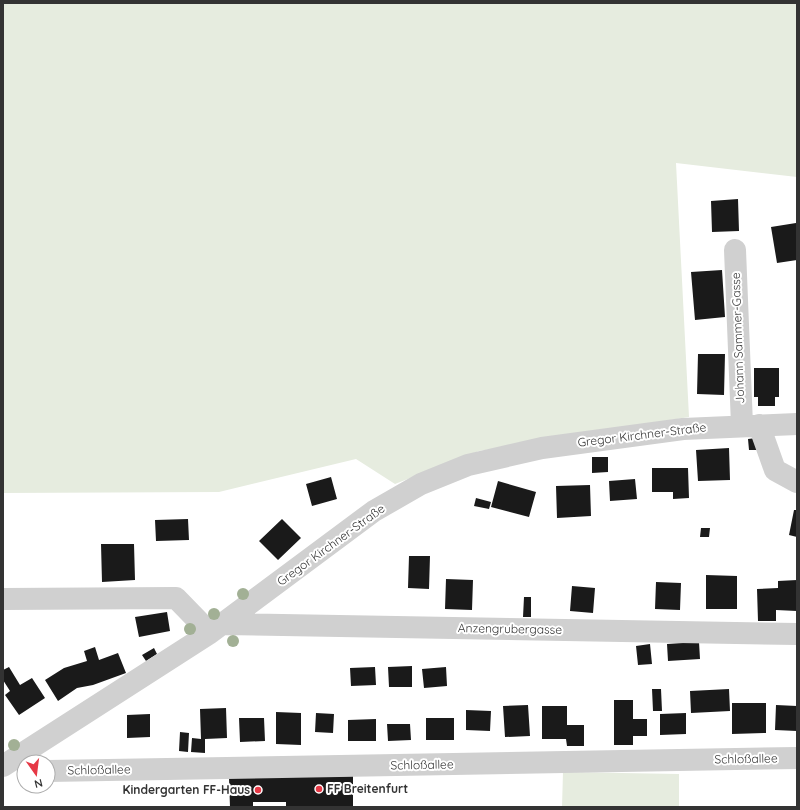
<svg xmlns="http://www.w3.org/2000/svg" width="800" height="810" viewBox="0 0 800 810" font-family="Quicksand,sans-serif">
	<rect width="100%" height="100%" fill="#fff"/>
	<!-- green -->
	<path fill="#e6ecdf" d="M3 3H797V177L676 163 689 417 479 451 395 484 356 459 219 492 3 493Z
		M563 772 679 774V807H562Z"/>
	<!-- building -->
	<path fill="#1a1a1a" d="M738 199 739 231 712 232 711 201Z
		M796 223 797 260 777 263 771 227Z
		M722 270 725 317 695 320 691 272Z
		M698 354H725L724 395 697 394Z
		M754 368H779V397H775V406H758V397H754Z
		M756 438 757 450H749L748 439Z
		M729 448 730 480 698 481 696 450Z
		M592 457H608V472L592 473Z
		M652 468H688L689 498 673 499V492H652Z
		M331 477 337 499 312 506 306 484Z
		M635 479 637 499 610 501 609 481Z
		M498 481 536 492 529 517 491 507Z
		M590 485 591 516 557 518 556 486Z
		M476 498 491 502 489 509 474 506Z
		M794 510H797V537L789 535Z
		M188 519 189 540 156 541 155 520Z
		M282 519 301 538 278 560 259 541Z
		M701 528H710L709 537H700Z
		M101 544H134L135 580 102 582Z
		M409 556H430L429 589 408 588Z
		M706 575 737 576V609H706Z
		M446 579 473 580 472 610 445 609Z
		M797 580V611L776 610V621H758L757 589 778 588V581Z
		M656 582 681 583 680 610 655 609Z
		M572 586 595 588 593 613 570 611Z
		M524 597H531V617H523Z
		M167 612 170 631 139 637 135 617Z
		M699 642 700 659 668 661 667 644Z
		M650 644 652 664 638 665 636 646Z
		M95 647 99 660 118 653 126 673 93 685 77 688 58 701 45 680 64 668 87 661 84 651Z
		M154 648 157 654 146 661 142 655Z
		M412 666V687H389L388 667Z
		M9 667 20 685 32 678 45 698 19 715 5 695 10 691 3 680V670Z
		M375 667 376 685 351 686 350 668Z
		M446 667 447 686 424 688 422 669Z
		M652 689H661L662 711H653Z
		M729 689 730 711 691 713 690 691Z
		M614 700H633V719H647V736H633V745H614Z
		M732 703H766V733L732 734Z
		M528 705 530 736 505 737 503 706Z
		M776 705 797 706V731L775 730Z
		M542 706H567V725H584V746H567L566 739H542Z
		M226 708 227 738 205 739V753L191 752 192 738 201 739 200 709Z
		M466 710 491 711 490 731 466 730Z
		M276 712 301 713V745L276 744Z
		M316 713 334 714 333 733 315 732Z
		M686 713V734L660 735V714Z
		M150 714V737L127 738V715Z
		M239 718H264L265 741 240 742Z
		M426 718H454V740H426Z
		M376 719V741H348V720Z
		M387 724H410L411 740 388 741Z
		M180 732 189 733 188 752 179 751Z
		M353 776V807H286V802H253V807H230L229 778Z"/>
	<g fill="none" stroke-linecap="round" stroke-linejoin="round">
		<!-- minor -->
		<path stroke="#d0d0d0" stroke-width="22" d="M735 250 742 425
			M759 425 775 470 797 482
			M3 599 176 598 210 633
			M223 624 797 634
			M3 766 210 633 374 511 421 484 468 465 542 448 683 429 797 424
			M48 771 797 758"/>
	</g>
	<!-- trees -->
	<g fill="#a2b095">
		<circle cx="243" cy="594" r="6"/>
		<circle cx="214" cy="614" r="6"/>
		<circle cx="190" cy="629" r="6"/>
		<circle cx="233" cy="641" r="6"/>
		<circle cx="14" cy="745" r="6"/>
	</g>
	<!-- markers -->
	<g fill="#e63946" stroke="#fff" stroke-width="1.5">
		<circle cx="319" cy="789" r="4"/>
		<circle cx="258" cy="790" r="4"/>
	</g>
	<g text-anchor="middle" stroke-width="4" stroke-linejoin="round" paint-order="stroke">
		<!-- street labels -->
		<g font-size="12" fill="#333" stroke="#fff">
			<text transform="translate(738 338) rotate(-92)" y="4">Johann Sammer-Gasse</text>
			<text transform="translate(642 435) rotate(-7)" y="4">Gregor Kirchner-Straße</text>
			<text transform="translate(331 545) rotate(-36)" y="4">Gregor Kirchner-Straße</text>
			<text transform="translate(510 629) rotate(1)" y="4">Anzengrubergasse</text>
			<text transform="translate(746 759) rotate(-1)" y="4">Schloßallee</text>
			<text transform="translate(422 765) rotate(-1)" y="4">Schloßallee</text>
			<text transform="translate(99 770) rotate(-1)" y="4">Schloßallee</text>
		</g>
		<!-- poi labels -->
		<g font-size="12" font-weight="bold" fill="#333" stroke="#fff" text-anchor="start">
			<text x="327" y="793">FF Breitenfurt</text>
			<text x="250" y="794" text-anchor="end">Kindergarten FF-Haus</text>
		</g>
	</g>
	<!-- border -->
	<rect width="800" height="810" fill="none" stroke="#333333" stroke-width="8"/>
	<!-- north arrow -->
	<g transform="translate(36 774) rotate(166)"><circle r="19" fill="#ffffff" stroke="#adadad"/>
	<path d="M0-3L7 15L0 10L-7 15Z" fill="#e63946"/>
	<text y="-6" font-size="11" font-weight="bold" text-anchor="middle" fill="#333333">N</text>
	</g>
</svg>
